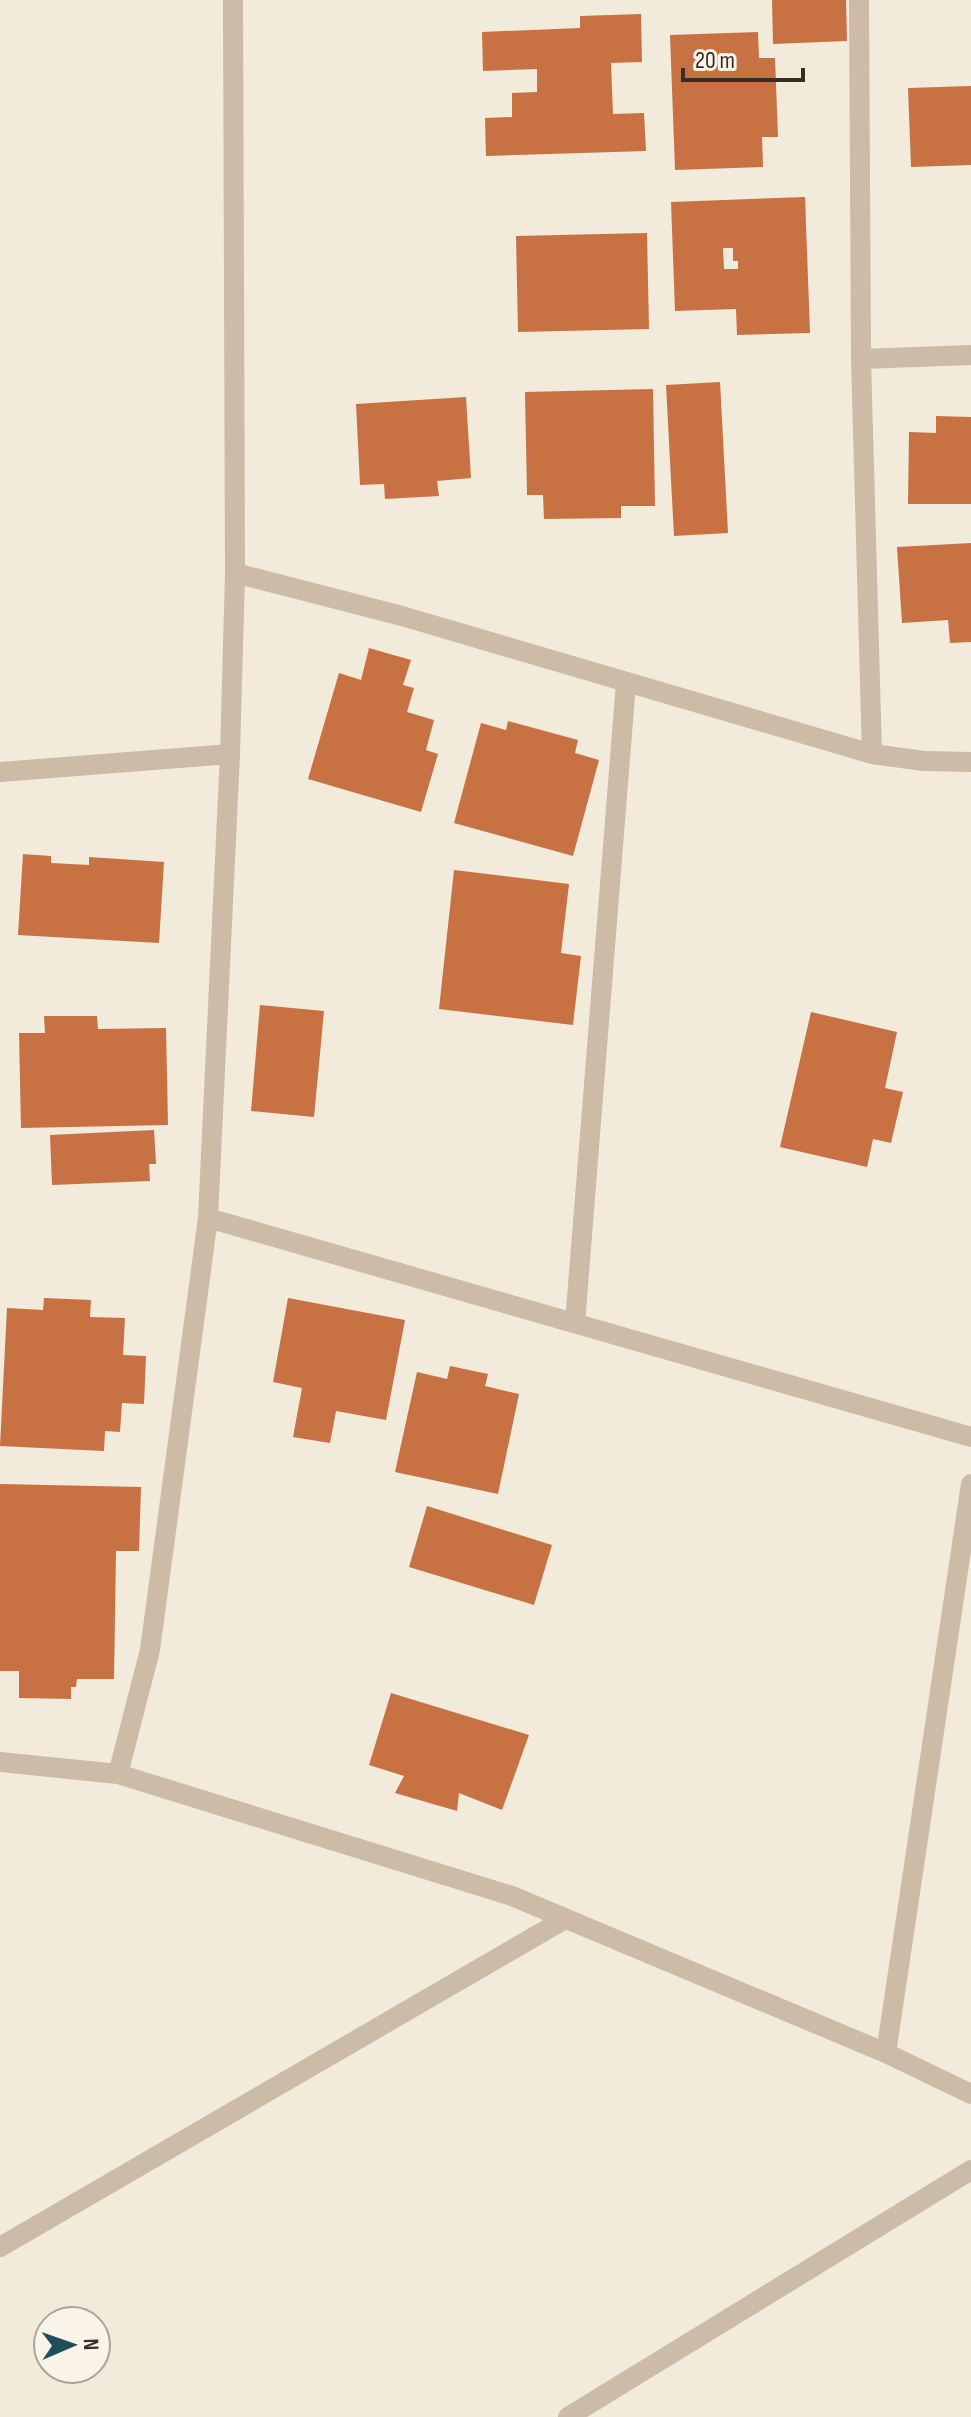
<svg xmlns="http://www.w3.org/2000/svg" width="971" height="2417" viewBox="0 0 971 2417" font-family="'Sofia Sans Condensed',sans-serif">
	<rect width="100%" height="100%" fill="#f2eadb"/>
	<!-- building -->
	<path fill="#c87143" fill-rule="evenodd" d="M772 0H846L847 41 773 44Z
		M641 14 642 62 611 63 613 114 644 113 646 151 486 156 485 118 512 117V93L537 92V69L483 71 482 32 580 28V16Z
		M758 32 759 58H775L778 137H762L763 167 675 170 670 35Z
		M971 86V165L911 167 908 88Z
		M805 197 810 333 737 335 736 309 675 311 671 202ZM723 248H733V261H738V269H724Z
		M647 233 649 329 518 332 516 236Z
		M720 382 728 533 674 536 666 385Z
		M653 389 655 506H621V518L544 519 543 495H527L525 392Z
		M466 397 471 478 437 481 439 496 385 499 384 484 360 485 356 404Z
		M936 416 971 417V504H908L909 432 936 433Z
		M971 543V642L950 643 948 620 902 623 897 547Z
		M369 648 411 660 403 685 414 688 407 712 434 720 426 750 438 754 421 812 308 779 339 673 361 680Z
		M508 721 578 740 575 753 599 760 573 856 454 823 481 723 506 730Z
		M23 854 51 856V863L89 865V857L164 862 159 943 18 935Z
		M454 870 569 884 561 953 581 956 573 1025 439 1009Z
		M260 1005 324 1011 314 1117 251 1111Z
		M811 1012 897 1032 885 1088 903 1092 891 1143 873 1139 867 1167 780 1147Z
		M44 1016H97L98 1029 166 1028 168 1125 21 1128 19 1033H45Z
		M154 1130 156 1164H149L150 1181 52 1185 50 1135Z
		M44 1298 91 1300 90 1317 125 1318 123 1355 146 1356 144 1404 122 1403 120 1432 105 1431 104 1451 0 1446 7 1308 43 1310Z
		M288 1298 405 1320 386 1420 336 1411 330 1443 293 1437 302 1388 273 1382Z
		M450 1366 488 1374 485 1386 519 1394 498 1494 395 1472 417 1372 447 1379Z
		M0 1484 141 1487 139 1551H116L114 1679H77L76 1687H71V1699L19 1698V1671H0Z
		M427 1506 552 1545 534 1605 409 1567Z
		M391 1693 529 1735 502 1810 459 1793 457 1811 395 1793 404 1776 369 1765Z"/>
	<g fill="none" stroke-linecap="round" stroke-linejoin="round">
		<!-- street -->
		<path stroke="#cbbba7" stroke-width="20" d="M859 0 861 359 872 754
			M861 359 971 355
			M235 573 402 616 872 754 924 761 971 762
			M0 772 230 754
			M208 1218 971 1437
			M575 1323 626 683
			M0 1762 118 1774 150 1650 208 1218 230 754 235 573 233 0
			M118 1774 512 1896 886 2053 971 2094
			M886 2053 971 1484
			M0 2247 565 1919
			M568 2417 971 2170"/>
	</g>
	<!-- north arrow -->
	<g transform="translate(72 2345) rotate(88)"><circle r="38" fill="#faf3e7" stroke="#aca49b" stroke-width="2"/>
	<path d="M0-6L14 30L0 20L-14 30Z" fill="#1c4f59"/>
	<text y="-12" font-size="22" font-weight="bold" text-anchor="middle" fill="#372e28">N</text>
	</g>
	<!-- scale -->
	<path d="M683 68v12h120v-12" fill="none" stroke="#372e28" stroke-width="4"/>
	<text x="695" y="68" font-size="24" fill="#372e28" stroke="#faf3e7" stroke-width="6" paint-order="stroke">20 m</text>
</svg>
